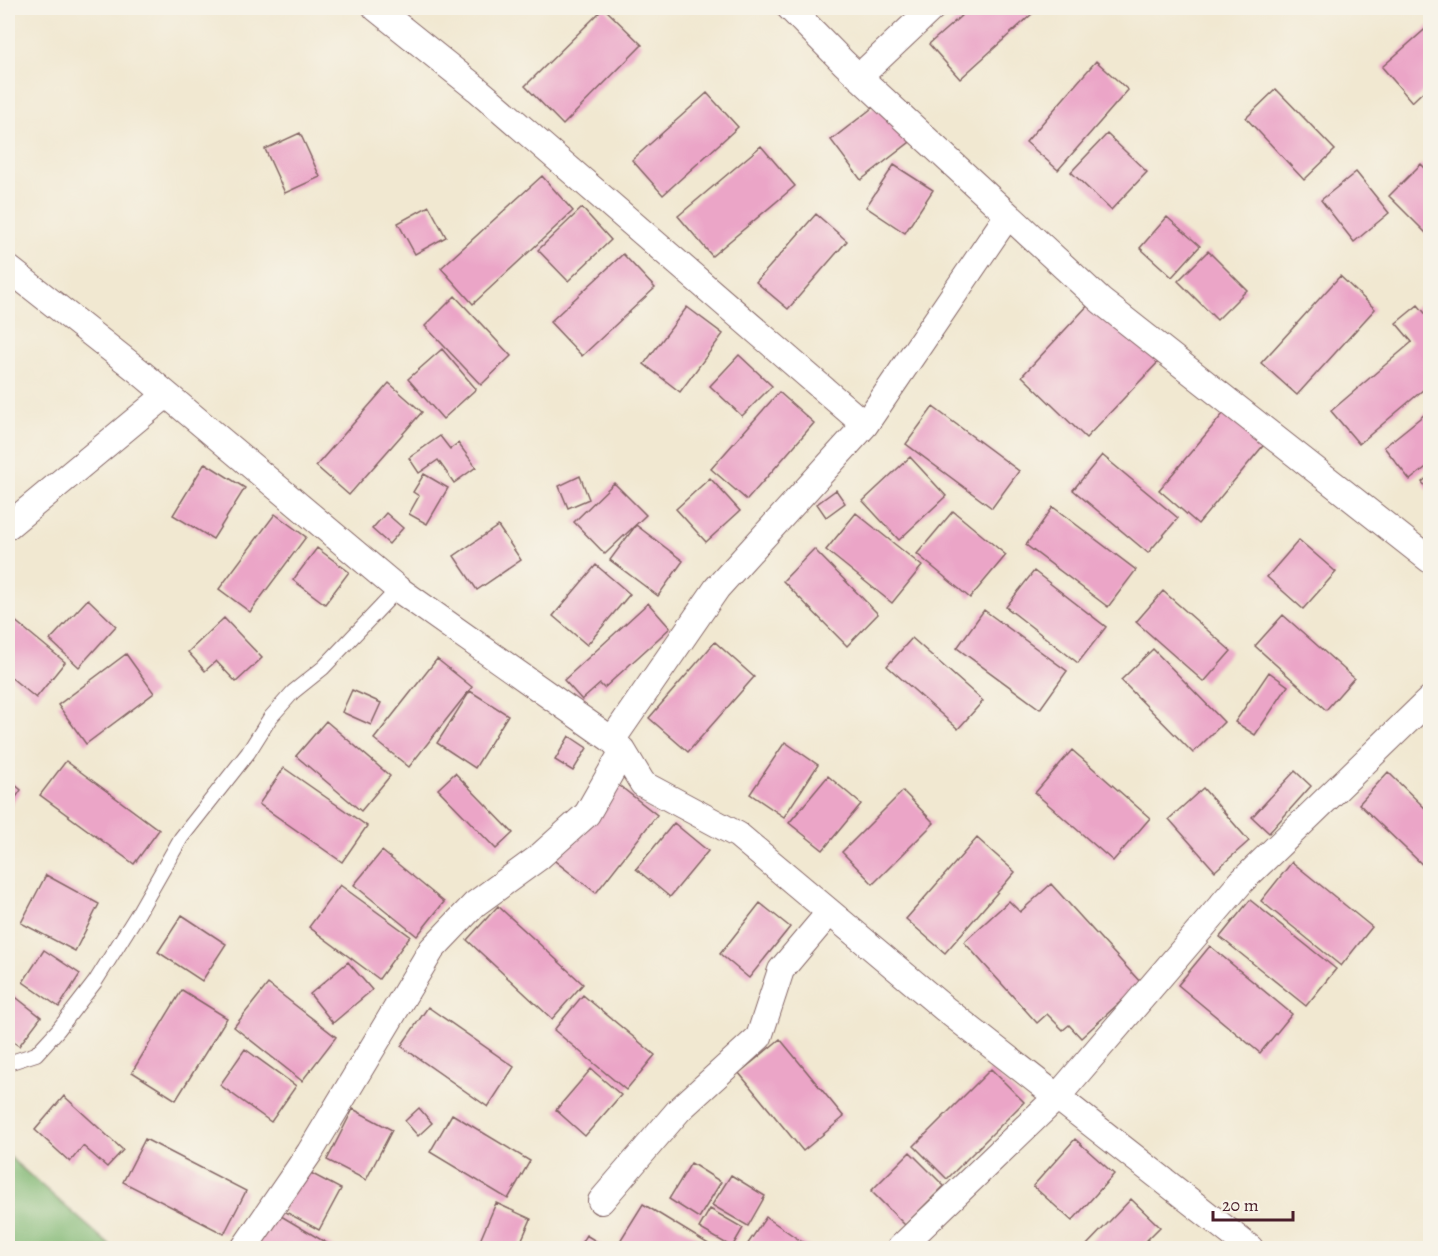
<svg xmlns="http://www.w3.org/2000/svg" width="1438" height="1256" viewBox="0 0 1438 1256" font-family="Alegreya,serif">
	<rect width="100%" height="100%" fill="#f7f3e8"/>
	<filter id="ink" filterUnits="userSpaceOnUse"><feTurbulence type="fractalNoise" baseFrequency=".0167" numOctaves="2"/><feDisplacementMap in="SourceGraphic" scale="12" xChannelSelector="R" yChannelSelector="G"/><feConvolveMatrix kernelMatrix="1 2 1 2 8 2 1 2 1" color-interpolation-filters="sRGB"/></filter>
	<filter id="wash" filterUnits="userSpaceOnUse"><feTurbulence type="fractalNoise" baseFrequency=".008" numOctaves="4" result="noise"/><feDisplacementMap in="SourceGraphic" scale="24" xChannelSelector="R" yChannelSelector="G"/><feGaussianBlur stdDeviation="1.35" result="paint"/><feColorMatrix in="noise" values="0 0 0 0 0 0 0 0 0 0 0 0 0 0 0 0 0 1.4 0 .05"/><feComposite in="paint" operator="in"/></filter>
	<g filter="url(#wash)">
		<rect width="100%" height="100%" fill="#f1e8d1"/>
		<!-- forest -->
		<path fill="#84ba77" stroke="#676c51" stroke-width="1.5" d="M8 1155 15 1162 113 1248H8Z"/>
		<g id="blocks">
			<!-- building -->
			<path fill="#eba5c7" d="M604 8 642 45 563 125 525 86Z
				M970 8H1027L1032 14 960 79 929 44Z
				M1430 25V85L1412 102 1382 67Z
				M1096 61 1128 90 1058 170 1026 142Z
				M1276 89 1335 150 1304 180 1246 118Z
				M707 93 738 127 663 195 632 160Z
				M880 102 910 142 861 180 831 140Z
				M300 133 320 177 285 193 265 149Z
				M1107 134 1147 172 1111 210 1071 172Z
				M761 146 795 186 712 256 678 216Z
				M1421 164 1430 173 1429 236 1389 196Z
				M894 165 933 190 905 233 866 207Z
				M1356 172 1389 213 1354 242 1321 200Z
				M542 176 573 211 473 304 441 268Z
				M429 206 446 237 415 254 398 223Z
				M582 208 611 240 568 281 538 250Z
				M816 214 847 241 788 309 756 282Z
				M1167 217 1200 246 1172 277 1140 248Z
				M1208 251 1247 290 1217 320 1178 281Z
				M623 254 655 288 582 356 550 322Z
				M1340 276 1375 309 1297 395 1261 363Z
				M455 296 511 356 481 385 425 326Z
				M1092 301 1163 357 1086 438 1022 376Z
				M1418 305 1430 319V384L1359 444 1331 411 1412 342 1396 323Z
				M687 307 723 334 680 392 644 364Z
				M442 349 476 389 443 419 408 379Z
				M739 355 772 386 742 416 710 386Z
				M389 383 422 412 349 495 316 466Z
				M779 392 814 423 747 500 711 469Z
				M933 407 1019 471 992 508 906 444Z
				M1228 408 1267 441 1198 524 1159 490Z
				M1430 410V464L1410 480 1384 447Z
				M440 436 450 449 458 443 476 467 454 483 438 460 419 473 409 458Z
				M1102 455 1178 518 1148 553 1073 490Z
				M910 457 946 496 899 540 863 501Z
				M205 463 245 488 213 539 173 515Z
				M424 474 448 488 427 524 409 514 419 496 413 492Z
				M1430 475V492L1422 482Z
				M580 476 589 499 568 508 559 486Z
				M710 478 740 511 706 542 676 509Z
				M614 483 646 515 605 554 574 522Z
				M836 490 845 503 826 517 817 504Z
				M1053 507 1136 570 1108 607 1026 545Z
				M953 511 1006 555 970 598 917 554Z
				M386 513 403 528 389 544 372 529Z
				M856 513 922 566 892 603 826 550Z
				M275 514 306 537 250 612 219 589Z
				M636 525 683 561 658 596 610 560Z
				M498 526 521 560 477 590 454 556Z
				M1299 540 1336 572 1303 609 1267 577Z
				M317 548 349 572 325 604 293 580Z
				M814 549 878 614 847 646 783 581Z
				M596 565 630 594 587 645 553 616Z
				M1034 571 1106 627 1078 663 1006 607Z
				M1163 591 1231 651 1204 682 1136 622Z
				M88 599 116 626 79 667 50 640Z
				M648 603 670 628 604 688 600 684 582 700 564 680Z
				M984 610 1067 671 1040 709 957 648Z
				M8 615 65 662 36 698 8 675Z
				M1283 615 1354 678 1326 710 1255 646Z
				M224 618 262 658 236 682 216 661 205 671 188 652Z
				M912 638 983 701 958 729 887 666Z
				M715 642 754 677 688 752 649 718Z
				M1153 649 1224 722 1193 753 1121 680Z
				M126 654 154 693 86 744 58 705Z
				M437 659 472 687 409 767 374 739Z
				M1269 672 1288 686 1255 735 1235 722Z
				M352 690 381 703 371 725 342 712Z
				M470 691 508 715 475 768 437 743Z
				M326 721 390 776 361 811 296 756Z
				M569 736 587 748 573 771 555 760Z
				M785 742 818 765 784 817 750 794Z
				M1072 750 1150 818 1113 861 1035 793Z
				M66 761 159 830 134 864 40 795Z
				M284 768 367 826 342 862 259 804Z
				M1295 771 1311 786 1269 833 1252 817Z
				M1388 772 1430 813V867L1428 870 1359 804Z
				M455 773 513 833 496 849 438 789Z
				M828 776 861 804 823 850 789 823Z
				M8 779 21 790 8 809Z
				M616 783 657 815 596 893 555 861Z
				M1203 788 1249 841 1215 871 1169 819Z
				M903 791 934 823 873 884 842 852Z
				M674 823 708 851 670 897 636 869Z
				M977 838 1015 872 945 953 906 919Z
				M382 851 444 902 417 936 354 885Z
				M1292 862 1372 927 1341 966 1261 901Z
				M46 875 99 904 75 951 21 923Z
				M1051 884 1141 983 1081 1038 1069 1025 1063 1030 1047 1014 1037 1023 964 942 1009 901 1020 912Z
				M340 885 410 936 379 979 309 927Z
				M1250 900 1336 969 1306 1006 1220 937Z
				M760 903 790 927 749 978 720 954Z
				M498 906 583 984 552 1019 467 940Z
				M182 915 226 944 202 981 158 952Z
				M1210 946 1292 1014 1260 1053 1178 985Z
				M44 950 80 974 59 1007 23 982Z
				M348 962 372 990 333 1023 310 994Z
				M268 984 336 1037 302 1081 234 1027Z
				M182 990 227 1018 176 1100 132 1072Z
				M8 991 41 1017 19 1046 8 1038Z
				M583 995 655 1055 626 1090 554 1030Z
				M428 1007 514 1067 488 1107 401 1046Z
				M780 1039 844 1117 803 1151 739 1073Z
				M245 1049 296 1086 271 1122 220 1085Z
				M591 1069 621 1095 585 1136 556 1110Z
				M991 1069 1024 1102 947 1179 914 1146Z
				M64 1096 123 1150 107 1167 83 1146 70 1162 35 1130Z
				M419 1108 432 1123 418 1136 405 1121Z
				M353 1109 392 1130 366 1180 327 1160Z
				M452 1114 530 1161 508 1199 430 1152Z
				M145 1139 246 1191 224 1234 123 1182Z
				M1075 1139 1114 1174 1072 1221 1033 1186Z
				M910 1152 944 1186 905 1225 871 1191Z
				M691 1163 721 1182 699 1218 669 1199Z
				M303 1169 341 1189 319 1230 282 1210Z
				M731 1175 765 1196 748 1226 712 1205Z
				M1131 1199 1160 1227 1139 1248H1084Z
				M496 1203 531 1219 518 1248H492L479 1243Z
				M643 1204 715 1248H633L620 1241Z
				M710 1209 743 1228 732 1247 699 1228Z
				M276 1213 335 1248H255Z
				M766 1217 811 1248H745Z
				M586 1235 607 1248H578Z"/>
		</g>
	</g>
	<g filter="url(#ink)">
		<use href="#blocks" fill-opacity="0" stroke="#846565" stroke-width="1.5"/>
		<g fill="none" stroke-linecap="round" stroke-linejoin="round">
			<!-- service casing -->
			<g stroke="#846565" stroke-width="16">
				<path id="service" d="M8 1063 36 1054 58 1030 95 982 137 915 181 838 248 753 270 718 293 692 323 668 398 589"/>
			</g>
			<!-- minor casing -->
			<g stroke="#846565" stroke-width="28">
				<path id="minor" d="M376 8 477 89 865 425
					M790 8 844 63 1101 301 1430 560
					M859 77 932 8
					M8 268 140 372 398 589 612 740 623 751 643 784 738 835 945 1009 1250 1248
					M8 526 166 395
					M612 740 717 588 865 425 1008 215
					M601 1201 679 1110 759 1037 781 970 829 913
					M244 1248 310 1152 432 949 475 904 538 858 587 814 623 751
					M900 1248 1057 1097 1242 881 1430 699"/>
			</g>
			<!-- service -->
			<use href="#service" stroke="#fff" stroke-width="14"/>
			<!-- minor -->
			<use href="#minor" stroke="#fff" stroke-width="26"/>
		</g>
	</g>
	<!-- margin -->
	<rect width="1438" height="1256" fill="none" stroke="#f7f3e8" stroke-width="30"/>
	<!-- scale -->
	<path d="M1213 1211v9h80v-9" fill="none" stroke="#4a1f2b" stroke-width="3"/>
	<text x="1222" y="1211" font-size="18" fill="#4a1f2b" stroke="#f7f3e8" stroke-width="4.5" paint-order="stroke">20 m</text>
</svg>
